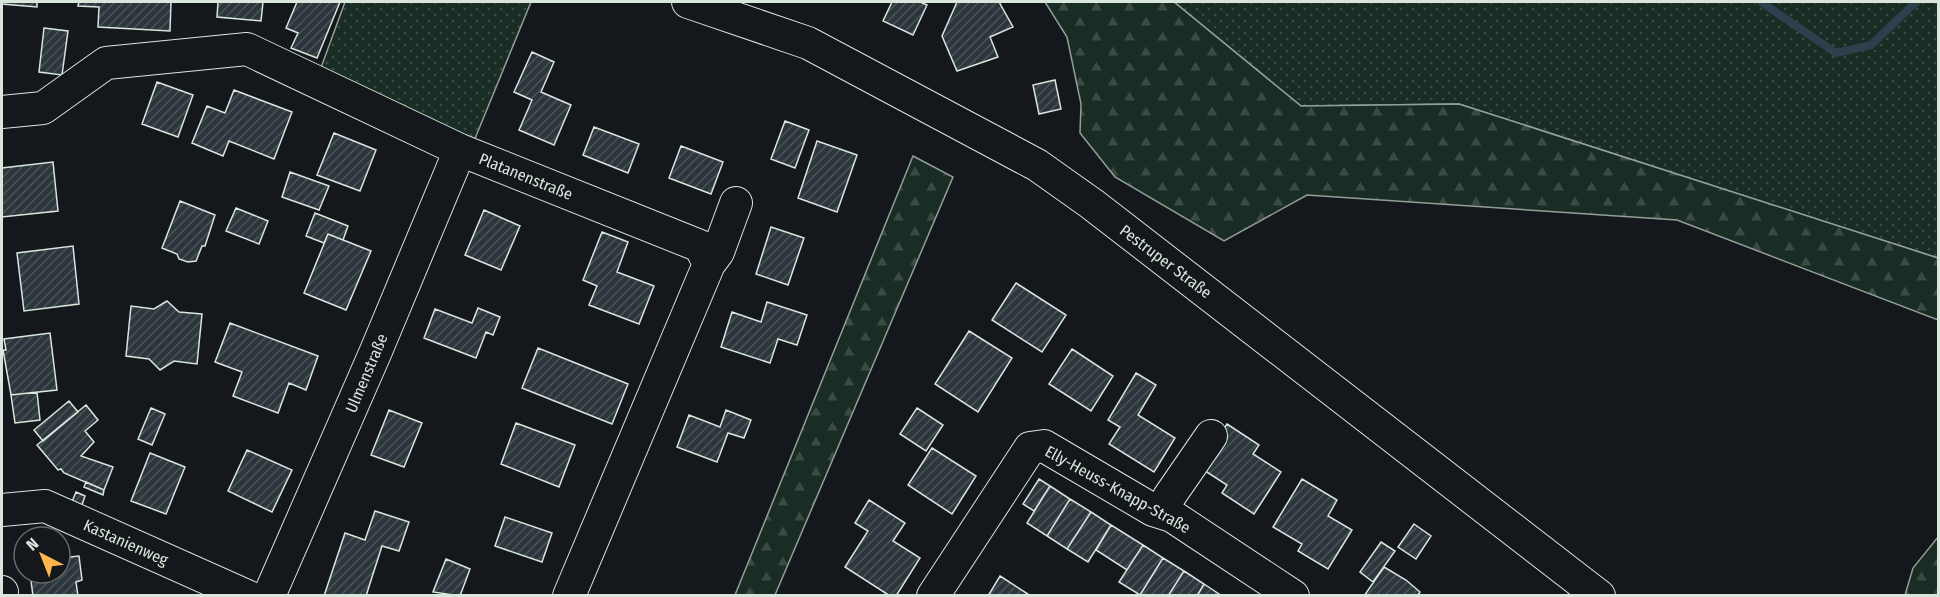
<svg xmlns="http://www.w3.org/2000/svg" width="1940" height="597" viewBox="0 0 1940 597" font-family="'Fira Sans Condensed',sans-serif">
	<defs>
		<pattern id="grass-dots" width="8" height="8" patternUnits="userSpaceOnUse" patternTransform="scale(1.5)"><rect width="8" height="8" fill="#1a2d24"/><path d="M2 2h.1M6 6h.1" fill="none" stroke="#3b4b43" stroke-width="1.8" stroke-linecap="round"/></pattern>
		<pattern id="forest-firs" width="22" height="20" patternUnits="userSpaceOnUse" patternTransform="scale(1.5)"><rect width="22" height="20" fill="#1a2d24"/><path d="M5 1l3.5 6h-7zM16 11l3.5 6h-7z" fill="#3b4b43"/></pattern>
		<pattern id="building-hatch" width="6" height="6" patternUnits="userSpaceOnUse" patternTransform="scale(1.5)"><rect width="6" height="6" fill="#2c363c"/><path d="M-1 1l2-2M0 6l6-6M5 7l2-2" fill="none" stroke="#4a5358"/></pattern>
	</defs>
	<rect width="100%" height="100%" fill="#14181c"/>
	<!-- grass -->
	<path fill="url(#grass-dots)" stroke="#939e99" stroke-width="1.5" d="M345 2H531L474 141 319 73Z
		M1174 2H1938V258L1459 104 1301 106Z"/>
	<!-- forest -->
	<path fill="url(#forest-firs)" stroke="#939e99" stroke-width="1.5" d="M1045 2H1174L1301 106 1459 104 1938 258V320L1677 220 1307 195 1224 241 1115 177 1080 133 1081 104 1067 37Z
		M913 156 953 177 775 595H735Z
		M1938 537V595H1905L1913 568Z"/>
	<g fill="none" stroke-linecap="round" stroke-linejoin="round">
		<!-- stream -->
		<path stroke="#2f3f4d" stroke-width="8" d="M1761 2 1836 53 1871 45 1916 2"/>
	</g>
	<!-- building -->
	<path fill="url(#building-hatch)" stroke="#d8e6dc" stroke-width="1.5" d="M2 2H37V7L2 4Z
		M79 2H171L170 31 98 27 99 7 78 6Z
		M218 2H263L261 21 217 17Z
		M297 2H340L317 58 291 48 298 33 286 28Z
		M892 2H920L927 5 913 35 883 21Z
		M957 2H999L1013 27 990 37 998 57 957 71 942 36Z
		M44 28 68 31 62 75 39 72Z
		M532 52 554 62 541 92 571 105 554 145 519 130 532 100 514 92Z
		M1055 80 1061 109 1039 114 1033 85Z
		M157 82 193 95 178 137 142 124Z
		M234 90 292 112 274 159 229 141 223 156 192 143 207 106 225 113Z
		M785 121 809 130 795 168 771 159Z
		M594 127 639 144 628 173 583 155Z
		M334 133 376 150 360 191 317 175Z
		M817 141 857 155 837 212 798 198Z
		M681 146 723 162 711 194 669 178Z
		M53 162 58 211 2 217V168Z
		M290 172 329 186 319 210 282 197Z
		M180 201 215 215 205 246H202L196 261 188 262 179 259 177 254 162 248Z
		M236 208 268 221 259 244 226 231Z
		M484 210 520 226 501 270 465 255Z
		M315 213 348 226 343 240 328 234 324 243 306 236Z
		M771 227 804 238 788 285 756 274Z
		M602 232 628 242 617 272 654 286 639 324 589 305 597 286 583 280Z
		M328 234 371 251 346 310 304 293Z
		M73 246 79 304 24 311 17 253Z
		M1016 283 1066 315 1042 352 992 320Z
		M167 301 179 312 202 314 197 364 174 361 160 370 149 359 126 356 131 306 154 309Z
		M767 302 807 315 797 345 778 339 770 363 721 347 732 312 761 322Z
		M478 308 500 317 493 335 486 332 476 358 424 338 435 309 472 323Z
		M230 323 318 356 306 390 289 383 278 413 233 396 242 372 215 362Z
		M969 331 1012 358 978 412 935 384Z
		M50 333 57 390 11 395 3 350H6L4 339Z
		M538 348 628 384 612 424 522 388Z
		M1072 349 1113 376 1091 411 1049 384Z
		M1136 373 1156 385 1138 415 1175 438 1154 472 1109 444 1120 427 1108 420Z
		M37 392 40 420 15 423 11 395Z
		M69 401 78 412 43 441 34 430Z
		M86 405 98 420 85 431 94 442 81 456 113 467 104 490 64 473 61 469 58 470 37 445Z
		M151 408 165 414 152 445 138 439Z
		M917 408 943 425 926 451 900 434Z
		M389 410 422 423 404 467 371 455Z
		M726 410 751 420 744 438 728 433 717 462 677 447 689 415 720 427Z
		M516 423 575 445 559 487 501 464Z
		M1227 424 1259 445 1253 454 1281 472 1254 514 1222 493 1227 485 1199 467Z
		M932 448 976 476 952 514 908 485Z
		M247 450 292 470 272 512 228 491Z
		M150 453 185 467 166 514 131 501Z
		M1039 479 1050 486 1034 511 1023 504Z
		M1302 479 1337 500 1328 516 1352 530 1328 569 1298 551 1302 544 1273 527Z
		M86 482 104 490 103 495 84 487Z
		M1050 486 1070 499 1047 536 1027 523Z
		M76 492 85 496 81 508 71 504Z
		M1070 499 1091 512 1067 549 1047 536Z
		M869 500 905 523 893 541 920 558 896 596H890L845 567 868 531 855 523Z
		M375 511 409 522 399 551 382 546 366 596H324L345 533 365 540Z
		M1091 512 1111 525 1088 562 1067 549Z
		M505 517 552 533 542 562 495 546Z
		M1414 524 1431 536 1416 559 1398 547Z
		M1111 525 1143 545 1127 570 1096 550Z
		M1381 542 1395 551 1373 582 1360 572Z
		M1143 545 1163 558 1140 595 1119 582Z
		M79 556 82 580 76 582 78 596H33L30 573H60V558Z
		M1163 558 1184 571 1168 596 1140 595Z
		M446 559 470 569 460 596 433 592Z
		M1384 567 1406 580 1420 592 1417 596H1364Z
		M1184 571 1204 584 1197 596H1168Z
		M1000 576 1031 596H988Z
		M1204 584 1222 596H1197Z"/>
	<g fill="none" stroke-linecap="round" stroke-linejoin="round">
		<!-- minor casing -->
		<g stroke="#d8e6dc" stroke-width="34">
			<path id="minor" d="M688 2 808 43 1037 165 1092 204 1599 596
				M2 112 43 108 106 63 247 49 460 150 700 246 709 264 569 596
				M709 264 718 252 736 203
				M2 510 45 506 247 596
				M1162 512 1169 497 1211 436
				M2 592V596
				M269 596 376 351 460 150
				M933 596 1030 448 1044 446 1153 510 1172 516 1293 596"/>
		</g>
		<!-- minor -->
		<use href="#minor" stroke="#14181c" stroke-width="32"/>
	</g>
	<g text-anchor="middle" stroke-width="4.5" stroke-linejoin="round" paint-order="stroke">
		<!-- street labels -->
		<g font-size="16" fill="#d8e6dc" stroke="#14181c">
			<text transform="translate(526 176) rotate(22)" y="6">Platanenstraße</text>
			<text transform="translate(1166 261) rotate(37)" y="6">Pestruper Straße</text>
			<text transform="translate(366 373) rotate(-67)" y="6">Ulmenstraße</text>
			<text transform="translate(1118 489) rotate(29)" y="6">Elly-Heuss-Knapp-Straße</text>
			<text transform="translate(126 542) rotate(24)" y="6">Kastanienweg</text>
		</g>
	</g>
	<!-- border -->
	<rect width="1940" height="597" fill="none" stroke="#d8e6dc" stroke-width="6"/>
	<!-- north arrow -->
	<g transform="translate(42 555) rotate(318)"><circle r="28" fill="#14181c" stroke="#626a69" stroke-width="1.5"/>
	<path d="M0-4.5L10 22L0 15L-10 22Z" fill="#ffb74d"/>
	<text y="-9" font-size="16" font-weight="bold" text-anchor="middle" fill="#d8e6dc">N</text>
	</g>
</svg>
